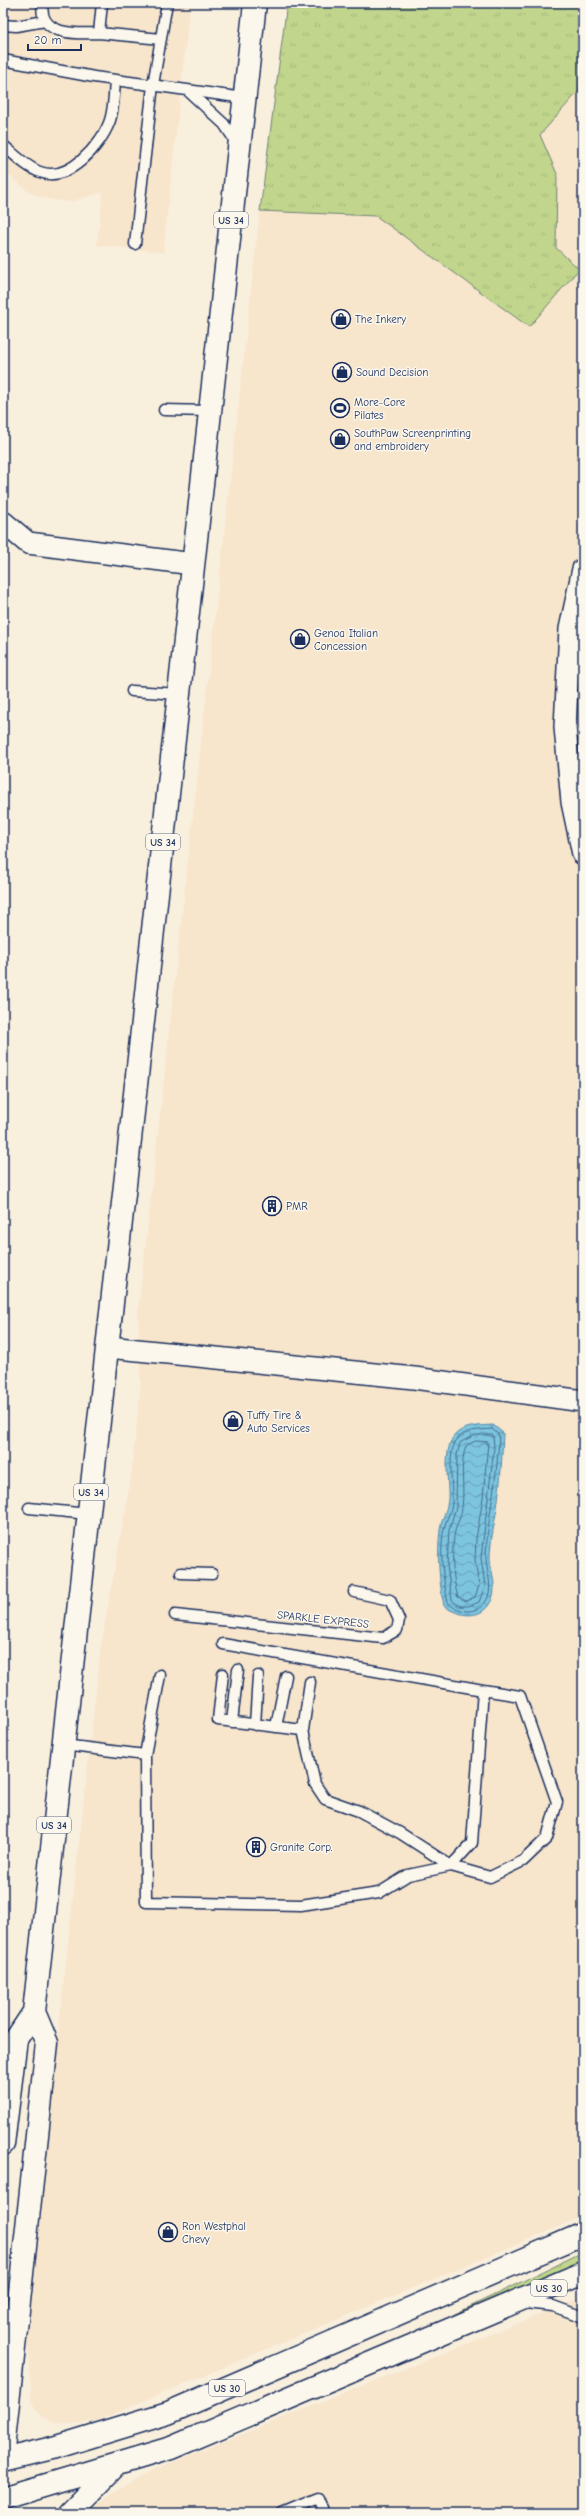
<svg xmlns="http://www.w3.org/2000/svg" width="586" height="2516" viewBox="0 0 586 2516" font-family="'Comic Neue',sans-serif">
	<defs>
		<pattern id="grass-tufts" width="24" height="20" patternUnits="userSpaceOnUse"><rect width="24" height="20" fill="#c1d68c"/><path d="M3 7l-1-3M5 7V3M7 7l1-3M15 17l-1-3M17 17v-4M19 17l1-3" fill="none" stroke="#a5b87b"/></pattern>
		<pattern id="water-waves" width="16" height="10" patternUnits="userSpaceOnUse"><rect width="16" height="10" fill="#7dc5de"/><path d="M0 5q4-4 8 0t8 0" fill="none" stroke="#66a0b7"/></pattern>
	</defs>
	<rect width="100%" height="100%" fill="#f9efdd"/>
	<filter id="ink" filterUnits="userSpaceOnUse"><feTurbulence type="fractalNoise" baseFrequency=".025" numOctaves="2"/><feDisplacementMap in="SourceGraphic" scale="8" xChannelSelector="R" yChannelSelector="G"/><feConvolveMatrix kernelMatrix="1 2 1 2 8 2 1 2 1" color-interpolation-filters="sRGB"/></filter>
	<g filter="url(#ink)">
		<!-- built -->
		<path fill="#f7e5cc" d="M3 3H190L163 252 97 245 103 192 69 202 47 199 29 192 3 170Z
			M287 3H583V2216L96 2421 69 2424 54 2422 41 2416 33 2404 29 2370 28 2340 64 1979 101 1647 131 1478 141 1383 138 1314 260 211Z
			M583 2297V2513H84L125 2485 154 2470Z"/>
		<!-- grass -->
		<path fill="url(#grass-tufts)" stroke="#6e8275" d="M287 3H583V86L540 135 557 174 556 248 579 269 529 327 376 216 260 211Z
			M583 2252V2262L454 2317 453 2315Z"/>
		<!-- water -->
		<path fill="url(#water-waves)" stroke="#5689ab" d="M493 1425 503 1433C502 1455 501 1478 498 1500 496 1518 491 1535 490 1554 489 1569 498 1583 492 1599 483 1621 459 1617 444 1606 439 1581 437 1556 440 1530 441 1520 447 1511 448 1500 449 1482 443 1456 452 1439 460 1425 479 1426 493 1425Z"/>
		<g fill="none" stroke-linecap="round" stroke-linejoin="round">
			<!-- shore -->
			<path stroke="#426b91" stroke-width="1" d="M492 1429 499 1435C498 1476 488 1514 486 1554 485 1569 493 1582 488 1597 481 1615 460 1614 448 1603 443 1580 439 1551 444 1528 446 1520 451 1512 452 1504 453 1488 447 1454 456 1441 464 1429 480 1430 492 1429Z
				M475 1435H493L494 1448 481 1558 485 1586 479 1602C468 1607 461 1609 452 1600L447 1566 449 1530 456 1507 457 1455 460 1443Z
				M476 1441 488 1442 483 1498 476 1539 475 1560 479 1586 475 1597 466 1601 458 1597C452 1577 451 1551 455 1531 457 1523 462 1515 462 1507 465 1487 459 1465 466 1446Z"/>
			<!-- service casing -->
			<g stroke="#1b2f5e" stroke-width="13">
				<path id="service" d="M43 3C37 36 77 34 99 33
					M102 3 99 33 161 39
					M3 25 16 26 45 21
					M3 60 94 77 244 98
					M187 90 224 124 236 142
					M3 145C14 154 26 167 40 172 68 183 100 146 109 123 114 111 114 93 115 80
					M135 244 153 85 167 3
					M164 410 210 411
					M569 638 583 644
					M132 691 179 694
					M29 1508 88 1514
					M181 1573 212 1574
					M175 1615 383 1638 397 1630 399 1620 390 1600 354 1592
					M223 1644 483 1690
					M223 1674 218 1720 303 1730
					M232 1722 238 1670
					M255 1725 258 1676
					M276 1727 286 1676
					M63 1745 145 1755 160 1675
					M145 1755 146 1902 301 1905 379 1893 408 1875 451 1866 472 1843 483 1690 520 1696 557 1802 547 1838 523 1861 490 1877 451 1866 400 1833 359 1811 325 1799 315 1784 303 1730 310 1682
					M525 2303 553 2306 583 2317
					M282 2513 318 2498 324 2513"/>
			</g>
			<!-- minor casing -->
			<g stroke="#1b2f5e" stroke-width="24">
				<path id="minor" d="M3 522 28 543 193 564
					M583 569 570 629 565 727 572 802 583 854
					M108 1347 414 1378 583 1401"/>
			</g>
			<!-- primary casing -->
			<g stroke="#1b2f5e" stroke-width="25">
				<path id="primary" d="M3 2144 16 2039 34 2012 255 3
					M3 2449 47 2043 34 2012
					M3 2460 53 2448 168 2413 583 2234
					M3 2498 171 2448 583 2273
					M69 2513 115 2466"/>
			</g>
			<!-- service -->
			<use href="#service" stroke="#fbf7ec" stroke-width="10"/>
			<!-- minor -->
			<use href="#minor" stroke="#fbf7ec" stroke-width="21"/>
			<!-- primary -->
			<use href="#primary" stroke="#fbf7ec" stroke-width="22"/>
		</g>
	</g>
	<!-- icons -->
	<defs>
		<g id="shop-ring" transform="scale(1)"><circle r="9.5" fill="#fbf7ec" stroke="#1b2f5e" stroke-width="1.5"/><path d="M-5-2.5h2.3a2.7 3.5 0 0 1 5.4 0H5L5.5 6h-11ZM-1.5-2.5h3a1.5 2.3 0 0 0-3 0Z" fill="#1b2f5e"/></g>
		<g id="stadium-ring" transform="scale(1)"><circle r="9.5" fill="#fbf7ec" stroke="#1b2f5e" stroke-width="1.5"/><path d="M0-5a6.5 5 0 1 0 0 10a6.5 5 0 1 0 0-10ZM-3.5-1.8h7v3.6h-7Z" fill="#1b2f5e"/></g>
		<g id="building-ring" transform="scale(1)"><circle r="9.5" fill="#fbf7ec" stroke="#1b2f5e" stroke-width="1.5"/><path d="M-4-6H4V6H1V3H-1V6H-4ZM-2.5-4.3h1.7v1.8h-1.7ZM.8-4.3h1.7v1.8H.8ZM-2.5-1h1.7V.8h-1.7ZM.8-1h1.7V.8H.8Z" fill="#1b2f5e"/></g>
	</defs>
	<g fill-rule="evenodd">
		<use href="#shop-ring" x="341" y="319"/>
		<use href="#shop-ring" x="342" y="372"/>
		<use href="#stadium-ring" x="340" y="408"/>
		<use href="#shop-ring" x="340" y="439"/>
		<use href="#shop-ring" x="300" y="639"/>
		<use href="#building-ring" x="272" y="1206"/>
		<use href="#shop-ring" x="233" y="1421"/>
		<use href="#building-ring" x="256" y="1847"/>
		<use href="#shop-ring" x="168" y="2232"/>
	</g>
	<g text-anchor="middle" stroke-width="3" stroke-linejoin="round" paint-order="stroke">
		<!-- shield labels -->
		<g fill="#fbf7ec" stroke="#5e6b89" stroke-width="1">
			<rect x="214" y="212" width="34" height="16" rx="3"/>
			<rect x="146" y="834" width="34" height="16" rx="3"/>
			<rect x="74" y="1484" width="34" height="16" rx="3"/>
			<rect x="37" y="1817" width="34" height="16" rx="3"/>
			<rect x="531" y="2280" width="36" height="16" rx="3"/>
			<rect x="209" y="2380" width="36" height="16" rx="3"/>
		</g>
		<g font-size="10" font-weight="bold" fill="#1b2f5e">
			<text x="231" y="224">US 34</text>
			<text x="163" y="846">US 34</text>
			<text x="91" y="1496">US 34</text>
			<text x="54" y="1829">US 34</text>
			<text x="549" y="2292">US 30</text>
			<text x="227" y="2392">US 30</text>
		</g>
		<!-- poi labels -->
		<g font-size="11" fill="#1b2f5e" stroke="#fbf7ec" text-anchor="start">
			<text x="355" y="323">The Inkery</text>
			<text x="356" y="376">Sound Decision</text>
			<text x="354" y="406">More-Core<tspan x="354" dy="13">Pilates</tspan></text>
			<text x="354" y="437">SouthPaw Screenprinting<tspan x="354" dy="13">and embroidery</tspan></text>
			<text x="314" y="637">Genoa Italian<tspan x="314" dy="13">Concession</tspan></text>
			<text x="286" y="1210">PMR</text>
			<text x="247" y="1419">Tuffy Tire &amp;<tspan x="247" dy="13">Auto Services</tspan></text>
			<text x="270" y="1851">Granite Corp.</text>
			<text x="182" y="2230">Ron Westphal<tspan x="182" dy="13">Chevy</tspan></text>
		</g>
		<!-- street labels -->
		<g font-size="11" fill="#1b2f5e" stroke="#fbf7ec">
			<text transform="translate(323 1619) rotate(6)" y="4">SPARKLE EXPRESS</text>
		</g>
	</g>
	<!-- margin -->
	<rect width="586" height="2516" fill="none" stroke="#fbf7ec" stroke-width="16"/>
	<rect x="8" y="8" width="570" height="2500" fill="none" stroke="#1b2f5e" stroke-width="1.5" filter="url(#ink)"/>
	<!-- scale -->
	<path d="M28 44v6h53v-6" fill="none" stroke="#1b2f5e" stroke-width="2"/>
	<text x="34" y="44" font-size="12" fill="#1b2f5e" stroke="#fbf7ec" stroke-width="3" paint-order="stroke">20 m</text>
</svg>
